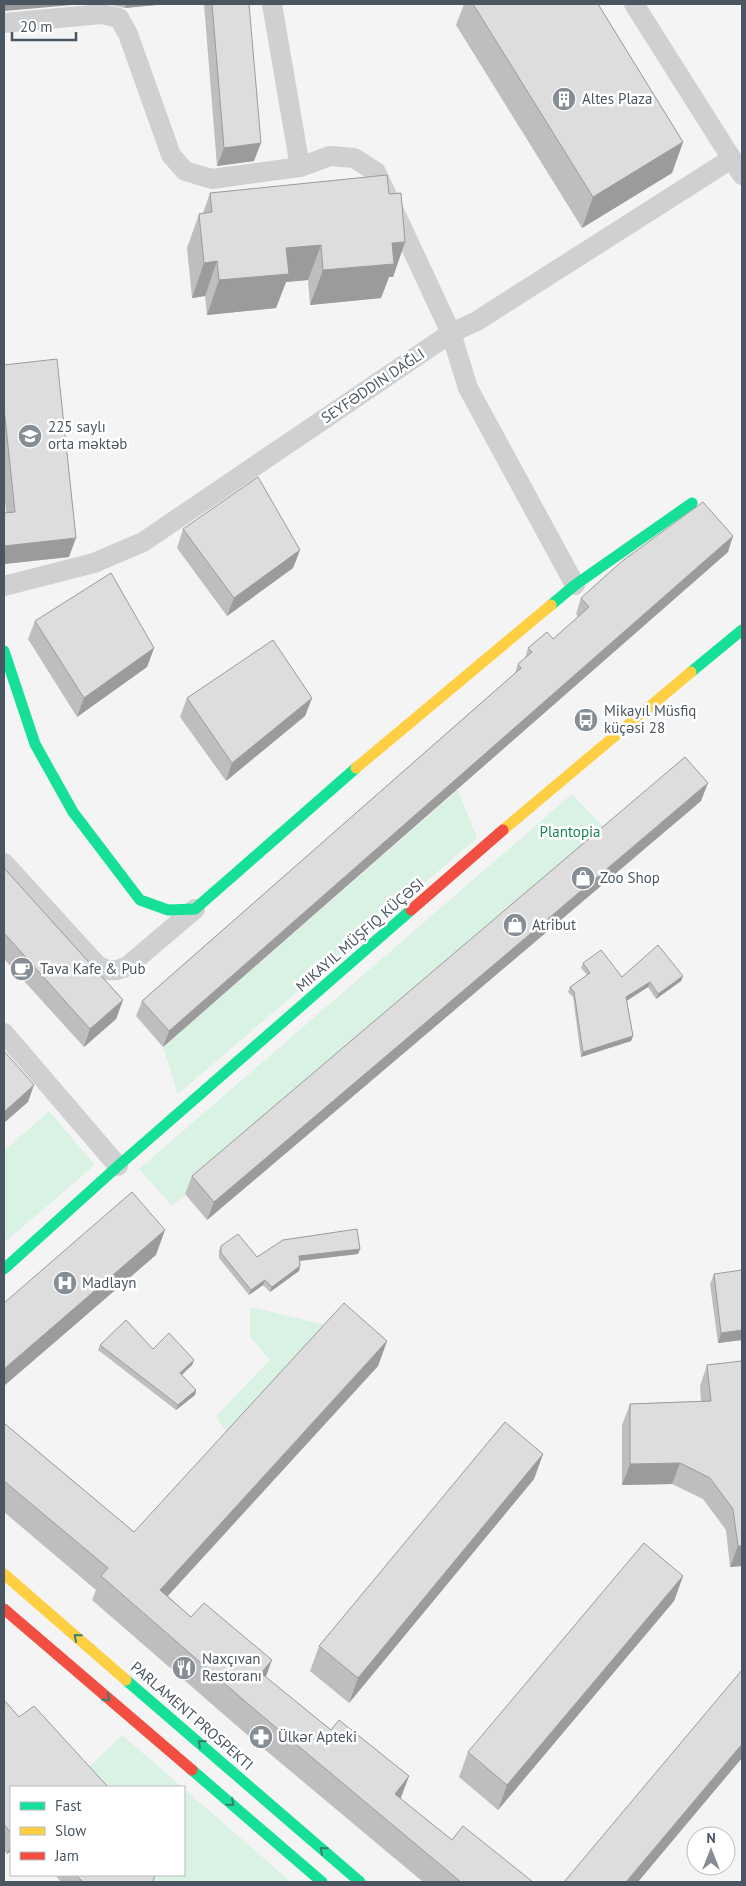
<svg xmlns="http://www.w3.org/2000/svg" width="746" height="1886" viewBox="0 0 746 1886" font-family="'PT Sans',sans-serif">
	<rect width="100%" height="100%" fill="#f4f4f4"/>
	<!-- green -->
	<path fill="#d9f2e3" d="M458 790 477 838 178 1094 163 1047Z
		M572 794 610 834 172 1206 139 1169Z
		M49 1111 95 1165 4 1243V1151Z
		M250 1307 335 1327 231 1440 216 1416 270 1360 250 1337Z
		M122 1735 182 1787H85L77 1779Z
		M184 1789 291 1882H147L146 1875H184Z"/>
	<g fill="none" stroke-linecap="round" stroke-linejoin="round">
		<!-- street -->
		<path stroke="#ced0d2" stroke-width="20" d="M272 4 300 167
			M634 4 742 175
			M4 23 102 14 119 18 128 34 171 155 185 171 212 179 300 167 330 156 354 158 376 172 451 333 468 388 575 585
			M4 586 94 563 143 542 451 333 477 321 731 159
			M4 863 97 965C108 972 117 972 129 965L195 909
			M4 1033 118 1166"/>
		<!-- fast -->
		<path stroke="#16e098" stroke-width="11" d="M551 605 575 585 692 503
			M4 651 35 744 73 812 140 900 168 910 195 909 356 768
			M691 672 742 630
			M4 1269 118 1166 411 910
			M126 1680 360 1882
			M192 1770 322 1882"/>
		<!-- slow -->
		<path stroke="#ffcf43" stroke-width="11" d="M356 768 551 605
			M503 830 691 672
			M4 1574 126 1680"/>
		<!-- jam -->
		<path stroke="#f24e42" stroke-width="11" d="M411 910 503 830
			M4 1609 192 1770"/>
	</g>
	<!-- wall -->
	<path fill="#bebebf" d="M107 4H166L125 8Z
		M204 4H249L254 161 217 166Z
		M464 4H598L683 142 672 173 582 228 456 25Z
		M210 193 389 194 405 242 393 277H389L381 298 310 305 308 280 286 282 276 308 207 315 205 296 192 298 187 248 199 214 203 213Z
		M4 365 69 557 4 564V513H6L4 490Z
		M183 529 300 550 293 568 227 616 177 548Z
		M728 552 163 1047 136 1016 142 1001 515 673 518 664 525 658 528 648 553 639 578 617 576 614 581 598Z
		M35 621 154 648 147 667 77 717 28 639Z
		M187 698H312L305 716 226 781 180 717Z
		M701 801 207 1220 185 1194 192 1176Z
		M4 868 123 1000 116 1019 84 1047 4 959Z
		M583 963 622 977 683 976 681 981 656 999 648 987 627 1001 633 1036 631 1041 581 1057 573 997 568 992 570 987 587 975 581 968Z
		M221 1246 257 1257 360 1249 358 1254 300 1261V1266L299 1271 270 1292 263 1285 249 1295 219 1258V1251Z
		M714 1274 742 1340 718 1343 710 1284Z
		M387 1341 378 1366 168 1596 191 1617 331 1730 409 1776 400 1799 452 1840 533 1882H423L245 1733 92 1600 96 1590 4 1512V1423L134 1532Z
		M100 1345 153 1349 194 1360 192 1365 182 1375 196 1390 195 1395 176 1410 98 1350Z
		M742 1361V1566L730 1567 726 1530 703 1499 672 1484 622 1485V1425L630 1404 701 1401 700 1386 707 1365Z
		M543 1454 534 1479 349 1703 310 1671 319 1646Z
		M683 1576 674 1601 498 1810 459 1777 468 1752Z
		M4 1700 19 1717 11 1787V1851L7 1854 4 1850Z
		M55 1875H155L153 1882H61Z"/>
	<!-- shaded-wall -->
	<path fill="#9b9b9b" d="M4 4H84L4 11Z
		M127 4H166L125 8Z
		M683 142 672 173 582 228 593 197Z
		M261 143 254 161 217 166 224 148Z
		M405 242 393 277H389L381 298 310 305 323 270 392 243Z
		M321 245 308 280 286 282 276 308 207 315 219 280 286 248Z
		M217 261 205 296 192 298 204 263Z
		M733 536 728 552 163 1047 169 1031Z
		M76 538 69 557 4 564V546Z
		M300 550 293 568 227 616 234 598Z
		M154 648 147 667 77 717 84 698Z
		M312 698 305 716 226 781 232 763Z
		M708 783 701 801 207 1220 214 1202Z
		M683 976 681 981 656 999 658 994Z
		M650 982 648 987 624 1002 626 997Z
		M123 1000 116 1019 84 1047 90 1029Z
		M633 1036 631 1041 581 1057 583 1052Z
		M34 1085 28 1102 4 1123V1112Z
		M165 1230 156 1255 4 1386V1369Z
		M360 1249 358 1254 297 1261 299 1256Z
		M300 1266 299 1271 270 1292 272 1287Z
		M265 1280 263 1285 249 1295 251 1290Z
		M742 1330V1340L718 1343 721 1333Z
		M387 1341 378 1366 151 1614 160 1590Z
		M194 1360 192 1365 178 1378 180 1373Z
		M196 1390 195 1395 176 1410 178 1405Z
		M543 1454 534 1479 349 1703 358 1678Z
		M680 1463 672 1484 622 1485 630 1464Z
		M738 1546H742V1566L730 1567Z
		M683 1576 674 1601 498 1810 507 1785Z
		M272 1660 263 1685 261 1673Z
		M742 1744V1758L638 1882H626Z
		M409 1776 400 1800 395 1794Z
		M11 1843V1851L7 1854Z"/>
	<!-- building -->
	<path fill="#ddddde" stroke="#9b9b9b" d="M212 4H249L261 143 224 148Z
		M473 4H598L683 142 593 197Z
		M387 175 389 194 401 193 405 242 392 243 394 264 323 270 321 245 286 248 289 274 219 280 217 261 204 263 199 214 212 212 210 193Z
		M57 359 76 538 4 546V513L15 512 4 408V365Z
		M258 477 300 550 234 598 183 529Z
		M703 502 733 536 169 1031 142 1001 521 668 518 664 532 652 528 648 547 632 553 639 589 607 581 598 621 562Z
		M111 573 154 648 84 698 35 621Z
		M273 640 312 698 232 763 187 698Z
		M685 757 708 783 214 1202 192 1176Z
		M4 868 123 1000 90 1029 4 933Z
		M658 945 683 976 658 994 650 982 626 997 633 1036 583 1052 574 992 570 987 590 973 583 963 601 950 622 977Z
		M4 1051 34 1085 4 1112Z
		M132 1192 165 1230 4 1369V1303Z
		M357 1229 360 1249 299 1256 300 1266 272 1287 265 1280 251 1290 221 1253V1246L238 1234 257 1257 283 1240Z
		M742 1270V1330L721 1333 714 1274Z
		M344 1303 387 1341 160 1590 191 1617 204 1603 272 1660 261 1673 331 1730 339 1720 409 1776 395 1794 452 1840 463 1826 533 1882H461L254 1709 101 1576 108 1568 4 1481V1423L134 1532Z
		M126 1320 153 1349 169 1333 194 1360 180 1373 196 1390 178 1405 100 1345Z
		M742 1361V1546H738L733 1509 710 1478 680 1463 630 1464V1404L711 1401 707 1365Z
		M505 1422 543 1454 358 1678 319 1646Z
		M644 1543 683 1576 507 1785 468 1752Z
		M742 1670V1744L626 1882H564Z
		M4 1700 19 1717 34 1706 108 1787H11V1833L4 1824Z
		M76 1875H155L153 1882H83Z"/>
	<!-- one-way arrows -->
	<defs><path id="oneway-chevron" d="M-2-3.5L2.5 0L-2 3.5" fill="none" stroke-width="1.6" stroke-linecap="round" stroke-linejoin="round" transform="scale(1.25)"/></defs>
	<g stroke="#3a7f72">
		<use href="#oneway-chevron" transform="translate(77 1637) rotate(-139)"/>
		<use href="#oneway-chevron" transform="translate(107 1698) rotate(40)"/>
		<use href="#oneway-chevron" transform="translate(201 1743) rotate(-139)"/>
		<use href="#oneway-chevron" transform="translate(231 1803) rotate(41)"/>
		<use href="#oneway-chevron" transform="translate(323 1850) rotate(-139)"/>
	</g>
	<!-- icons -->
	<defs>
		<g id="building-disc" transform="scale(1.25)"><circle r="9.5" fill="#868d94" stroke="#fff"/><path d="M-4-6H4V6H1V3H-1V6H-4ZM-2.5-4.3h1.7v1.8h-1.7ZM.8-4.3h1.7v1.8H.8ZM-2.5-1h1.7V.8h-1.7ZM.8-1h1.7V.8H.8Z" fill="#fff"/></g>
		<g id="school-disc" transform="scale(1.25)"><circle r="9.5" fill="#868d94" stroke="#fff"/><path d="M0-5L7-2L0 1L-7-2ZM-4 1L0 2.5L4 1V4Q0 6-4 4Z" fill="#fff"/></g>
		<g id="bus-disc" transform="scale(1.25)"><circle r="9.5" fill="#868d94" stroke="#fff"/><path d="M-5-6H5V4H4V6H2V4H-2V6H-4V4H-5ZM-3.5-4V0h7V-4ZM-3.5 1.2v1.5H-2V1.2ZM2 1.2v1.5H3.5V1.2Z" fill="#fff"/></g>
		<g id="shop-disc" transform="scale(1.25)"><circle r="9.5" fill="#868d94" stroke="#fff"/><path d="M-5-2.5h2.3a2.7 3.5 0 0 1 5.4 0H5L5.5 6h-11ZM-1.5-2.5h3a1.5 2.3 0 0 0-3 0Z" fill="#fff"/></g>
		<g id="cafe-disc" transform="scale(1.25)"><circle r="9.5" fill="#868d94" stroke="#fff"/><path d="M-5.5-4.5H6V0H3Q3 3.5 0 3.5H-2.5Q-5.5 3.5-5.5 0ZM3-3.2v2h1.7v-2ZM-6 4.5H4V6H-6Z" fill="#fff"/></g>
		<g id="hospital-disc" transform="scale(1.25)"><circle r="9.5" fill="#868d94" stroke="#fff"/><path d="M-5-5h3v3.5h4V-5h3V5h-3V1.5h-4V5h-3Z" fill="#fff"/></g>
		<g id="restaurant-disc" transform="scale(1.25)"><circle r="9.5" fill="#868d94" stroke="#fff"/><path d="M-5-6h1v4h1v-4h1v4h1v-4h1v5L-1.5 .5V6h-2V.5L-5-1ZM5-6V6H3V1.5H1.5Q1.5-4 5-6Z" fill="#fff"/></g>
		<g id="pharmacy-disc" transform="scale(1.25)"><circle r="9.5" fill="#868d94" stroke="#fff"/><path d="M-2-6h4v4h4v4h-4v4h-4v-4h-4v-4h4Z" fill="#fff"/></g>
	</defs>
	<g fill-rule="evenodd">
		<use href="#building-disc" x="564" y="99"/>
		<use href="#school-disc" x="30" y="436"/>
		<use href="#bus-disc" x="586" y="720"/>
		<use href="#shop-disc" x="583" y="878"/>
		<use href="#shop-disc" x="515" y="925"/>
		<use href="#cafe-disc" x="22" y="969"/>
		<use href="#hospital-disc" x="65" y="1283"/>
		<use href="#restaurant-disc" x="184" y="1668"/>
		<use href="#pharmacy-disc" x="261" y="1737"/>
	</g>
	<g text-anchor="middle" stroke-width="5" stroke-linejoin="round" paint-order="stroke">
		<!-- poi labels -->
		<g font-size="15" fill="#4a5661" stroke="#fff" text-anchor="start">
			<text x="582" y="104">Altes Plaza</text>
			<text x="48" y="432">225 saylı<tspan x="48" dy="17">orta məktəb</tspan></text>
			<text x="604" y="716">Mikayıl Müsfiq<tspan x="604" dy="17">küçəsi 28</tspan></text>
			<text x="600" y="883">Zoo Shop</text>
			<text x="532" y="930">Atribut</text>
			<text x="40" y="974">Tava Kafe &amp; Pub</text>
			<text x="82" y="1288">Madlayn</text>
			<text x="202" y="1664">Naxçıvan<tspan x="202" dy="17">Restoranı</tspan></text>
			<text x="278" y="1742">Ülkər Apteki</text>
		</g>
		<!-- street labels -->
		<g font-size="15" fill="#4a5661" stroke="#fff">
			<text transform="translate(373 386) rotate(-34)" y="5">SEYFƏDDIN DAĞLI</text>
			<text transform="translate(360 935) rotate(-41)" y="5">MIKAYIL MÜŞFIQ KÜÇƏSI</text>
			<text transform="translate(192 1716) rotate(41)" y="5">PARLAMENT PROSPEKTI</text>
		</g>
		<!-- park labels -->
		<g font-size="15" fill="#17864f" stroke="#fff">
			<text x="570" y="837">Plantopia</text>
		</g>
	</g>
	<!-- border -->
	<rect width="746" height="1886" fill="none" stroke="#4a5661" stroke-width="10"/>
	<!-- legend -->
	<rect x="10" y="1786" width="175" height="90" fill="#ffffff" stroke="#b7bbc0"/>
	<rect x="20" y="1802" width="25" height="8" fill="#16e098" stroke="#b7bbc0"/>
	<text x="55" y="1811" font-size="15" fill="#4a5661">Fast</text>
	<rect x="20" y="1827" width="25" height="8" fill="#ffcf43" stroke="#b7bbc0"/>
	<text x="55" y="1836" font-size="15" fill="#4a5661">Slow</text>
	<rect x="20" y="1852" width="25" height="8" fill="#f24e42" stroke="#b7bbc0"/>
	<text x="55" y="1861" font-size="15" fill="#4a5661">Jam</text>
	<!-- north arrow -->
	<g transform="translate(711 1851)"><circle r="24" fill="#ffffff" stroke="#b7bbc0"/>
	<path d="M0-4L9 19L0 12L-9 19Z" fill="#868d94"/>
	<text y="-8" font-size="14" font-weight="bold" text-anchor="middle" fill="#4a5661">N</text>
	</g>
	<!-- scale -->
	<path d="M12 32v8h64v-8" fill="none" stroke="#4a5661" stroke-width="2.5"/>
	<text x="20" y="32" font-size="15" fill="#4a5661" stroke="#ffffff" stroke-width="4" paint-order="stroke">20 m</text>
</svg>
